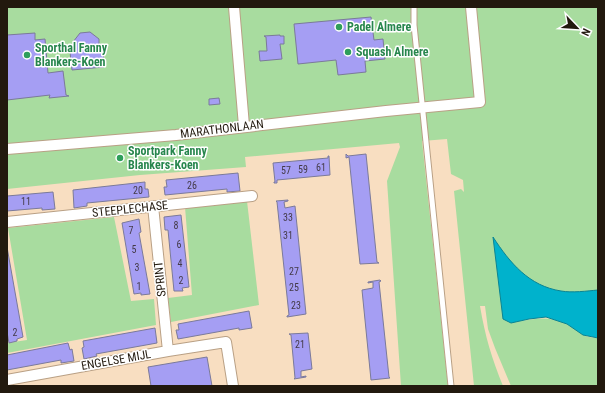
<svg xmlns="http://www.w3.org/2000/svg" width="605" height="393" viewBox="0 0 605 393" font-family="'Roboto Condensed',sans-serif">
	<rect width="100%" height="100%" fill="#f8dec1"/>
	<!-- green -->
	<path fill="#a8dc9f" d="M7 7H598V301L511 323C531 319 548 315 567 324 580 331 580 337 598 338V386H511L495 348 488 329 485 306H480C485 336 492 359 503 386H474L454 191 461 189 464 192 463 180 451 174 447 139 422 141 448 386H401L387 181 400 147 399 143 245 157 246 167 140 175 7 189Z
		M247 201 259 305 171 322 168 298 192 295 185 207Z
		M114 217 131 301 154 299 156 325 7 353V343L27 340 8 228Z"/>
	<!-- water -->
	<path fill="#00b2cc" stroke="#0a8493" d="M493 237C510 263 529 286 561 291 572 293 587 291 598 290V338L583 335 567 324 546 317 529 319 511 323 503 319Z"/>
	<!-- building -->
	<path fill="#a59ef3" stroke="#7b7a9a" d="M371 17 374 40 383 39 385 59 365 61 366 72 338 75 336 60 298 64 294 24Z
		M90 32 99 39V49L103 48 104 67 72 70 70 52 75 51 73 42 80 33Z
		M35 33V40L45 39 48 73 63 71 66 95 69 96 49 98 50 95 7 100V35Z
		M280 35V36H284V44H280L282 59 260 61 259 51H267L266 37 264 36Z
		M219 98 220 104 209 105V99Z
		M346 154 348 156 366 154 377 262 379 263 360 264 349 157 346 158Z
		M328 156H329L330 175 277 180V183H274V182H275L273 163 328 158Z
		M238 173 240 191 227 192V189L165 195 164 187H167L166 180Z
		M145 182V189H148L149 197 87 203V206L74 208 73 190Z
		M53 192 55 209 42 210V208L7 211V196Z
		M288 200V201L284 202 285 208 295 206 306 314 287 317V316L289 315 277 202 276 201Z
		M181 215 189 287 182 288 183 291H174L168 230H165L164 217Z
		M139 219 141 232 139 233 150 294 141 295V293L134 294 122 223Z
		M7 247 23 337 17 339V341L9 343 7 332Z
		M380 280 381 281 379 282 389 377 390 378 371 380 362 290 373 288V282L368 283V282Z
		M249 311 252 328 239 330V328L178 339 176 330H179L178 324Z
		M155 328 157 343 96 354 97 356 84 359 82 348 84 347 83 341Z
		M308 333 312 369 301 371V377L306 376V377L294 379 295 378 291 335 289 334Z
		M68 343 70 350 72 349 74 361 61 363V360L7 370V355Z
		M207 357 212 386H151L148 367Z"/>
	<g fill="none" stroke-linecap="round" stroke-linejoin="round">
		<!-- lane casing -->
		<g stroke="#b9a085" stroke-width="7">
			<path id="lane" d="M414 7V25L451 386"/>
		</g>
		<!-- street casing -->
		<g stroke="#b9a085" stroke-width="12">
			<path id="street" d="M234 7 244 126
				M7 149 176 135 386 111 480 102 471 7
				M153 206 168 351
				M7 222 252 196
				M7 380 168 351 226 342 233 386"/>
		</g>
		<!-- lane -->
		<use href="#lane" stroke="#fff" stroke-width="5"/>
		<!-- street -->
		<use href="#street" stroke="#fff" stroke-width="10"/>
	</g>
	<!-- markers -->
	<g fill="#2e9e5b" stroke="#fff" stroke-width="1.5">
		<circle cx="339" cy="27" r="4"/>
		<circle cx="348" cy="52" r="4"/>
		<circle cx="27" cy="55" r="4"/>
		<circle cx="120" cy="158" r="4"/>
	</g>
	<g text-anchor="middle" stroke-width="3" stroke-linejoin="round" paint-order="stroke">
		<!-- number labels -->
		<g font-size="10" fill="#433a47">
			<text x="321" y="171">61</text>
			<text x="303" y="173">59</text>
			<text x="286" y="174">57</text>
			<text x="192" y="189">26</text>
			<text x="138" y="194">20</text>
			<text x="26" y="205">11</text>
			<text x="288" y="221">33</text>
			<text x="176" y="229">8</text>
			<text x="131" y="234">7</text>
			<text x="288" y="239">31</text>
			<text x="179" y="248">6</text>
			<text x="134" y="253">5</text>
			<text x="180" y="267">4</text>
			<text x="137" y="271">3</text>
			<text x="294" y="275">27</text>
			<text x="181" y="284">2</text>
			<text x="139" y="290">1</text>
			<text x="294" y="291">25</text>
			<text x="296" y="309">23</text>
			<text x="15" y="336">2</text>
			<text x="300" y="348">21</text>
		</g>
		<!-- leisure labels -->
		<g font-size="12" font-weight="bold" fill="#27864d" stroke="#fff" text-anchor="start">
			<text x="347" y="31">Padel Almere</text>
			<text x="35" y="52">Sporthal Fanny<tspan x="35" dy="14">Blankers-Koen</tspan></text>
			<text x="356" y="56">Squash Almere</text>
			<text x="128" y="155">Sportpark Fanny<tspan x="128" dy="14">Blankers-Koen</tspan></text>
		</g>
		<!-- street labels -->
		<g font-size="12" fill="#22190e" stroke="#fff">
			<text transform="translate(222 129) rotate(-7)" y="4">MARATHONLAAN</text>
			<text transform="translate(130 209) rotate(-6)" y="4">STEEPLECHASE</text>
			<text transform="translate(160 279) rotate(-96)" y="4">SPRINT</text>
			<text transform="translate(116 360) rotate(-10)" y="4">ENGELSE MIJL</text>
		</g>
	</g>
	<!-- border -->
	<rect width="605" height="393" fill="none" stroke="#22190e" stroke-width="16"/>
	<!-- north arrow -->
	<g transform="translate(577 28) rotate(115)" stroke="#ffffff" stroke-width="3" paint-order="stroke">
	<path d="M0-3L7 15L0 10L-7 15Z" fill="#22190e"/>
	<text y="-6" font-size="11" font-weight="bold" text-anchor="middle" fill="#22190e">N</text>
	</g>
</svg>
